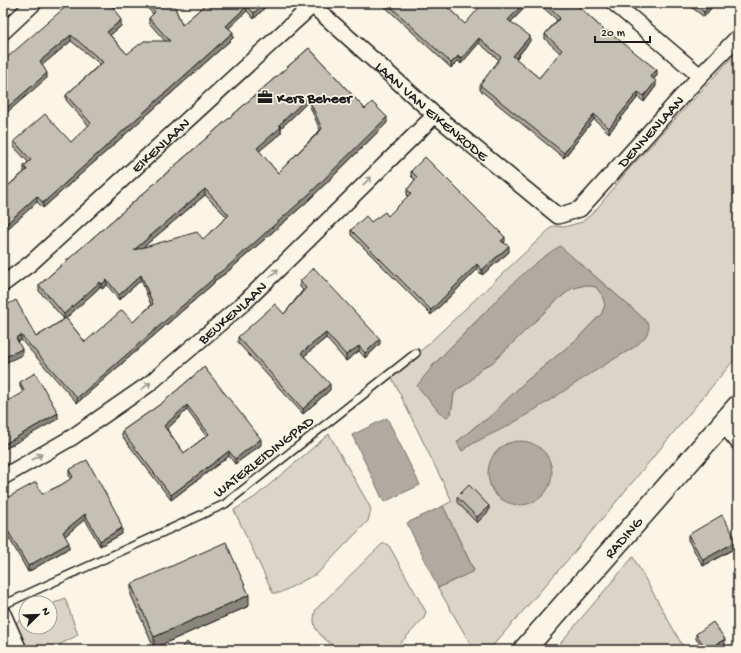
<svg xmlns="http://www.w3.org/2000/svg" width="741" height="653" viewBox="0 0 741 653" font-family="'Gochi Hand',sans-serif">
	<rect width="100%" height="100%" fill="#fcf5e5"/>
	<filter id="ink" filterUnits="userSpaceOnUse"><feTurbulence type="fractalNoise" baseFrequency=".025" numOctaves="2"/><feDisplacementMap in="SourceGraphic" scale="8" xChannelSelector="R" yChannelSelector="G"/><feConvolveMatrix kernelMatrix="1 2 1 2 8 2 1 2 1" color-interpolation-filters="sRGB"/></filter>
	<g filter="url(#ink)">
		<!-- green -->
		<path fill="#dbd5c8" stroke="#7c7872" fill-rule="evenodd" d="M738 51V355L577 549 489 650H474L438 588 474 570 443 506 452 501 392 378 553 226 564 227 582 222 594 212 629 169ZM579 262 642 317 633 348C593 370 555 397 516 421 499 431 475 440 462 451L457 442 477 425 487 419 526 381 576 340 602 313 605 305 602 295 596 287 585 285 571 289 556 301 492 363 483 367 468 383 458 389 454 394 451 414 430 368 501 296ZM507 443 545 453C551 462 552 468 549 479 548 483 548 488 546 491 536 510 493 507 490 484 489 475 493 463 494 453Z
			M329 434 369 505 371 510 368 521 318 573 280 593H273L234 510 255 497Z
			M382 544H388L426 612 424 618 394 650H338C322 636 309 631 316 609Z
			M633 557 685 650H557L562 641Z
			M65 598 78 635 49 650H27L15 623 26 618V627H50V605Z"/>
		<!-- water -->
		<path fill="#b0aba1" stroke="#75726c" d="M560 246 642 317 649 325C649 336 641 342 633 348 592 371 554 399 513 423 500 431 472 442 462 451L457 442 477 425 487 419 526 381 576 340 602 313 605 305 602 295 596 287 585 285 571 289 556 301 492 363 483 367 468 383 458 389 454 394 451 414 447 417 440 413 417 386C433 364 452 346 471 327 498 299 526 266 560 246Z
			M387 418 420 485 384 502 352 435Z
			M488 473a32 32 0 1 1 64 0a32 32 0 1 1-64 0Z
			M443 506 474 571 438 588 407 523Z"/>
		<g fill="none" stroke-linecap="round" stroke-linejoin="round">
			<!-- service casing -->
			<g stroke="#1c1c1c" stroke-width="10">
				<path id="service" d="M3 605 225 504 416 353"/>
			</g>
			<!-- minor casing -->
			<g stroke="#1c1c1c" stroke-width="18">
				<g id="minor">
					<path id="s1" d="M310 3 435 115 558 216 580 209 700 76 738 37"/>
					<path d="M614 3 700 76"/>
					<path d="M3 32 34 3"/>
					<path id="s2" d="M3 284 31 263 315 3"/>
					<path d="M723 424 738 442"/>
					<path id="s3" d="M3 477 71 438 149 384 246 301 435 115"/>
					<path d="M3 614 19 650"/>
				</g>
			</g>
			<!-- secondary casing -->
			<g stroke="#1c1c1c" stroke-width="24">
				<g id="secondary">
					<path id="s4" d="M524 650 738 406"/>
				</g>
			</g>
			<!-- service -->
			<use href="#service" stroke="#fcf5e5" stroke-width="7"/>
			<!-- minor -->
			<use href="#minor" stroke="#fcf5e5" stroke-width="15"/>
			<!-- secondary -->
			<use href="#secondary" stroke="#fcf5e5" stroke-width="21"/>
		</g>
		<!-- wall -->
		<path fill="#a9a59a" stroke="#1c1c1c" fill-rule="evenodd" d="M143 3H173L182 25 205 5 203 3H268V4L254 19 247 11 229 28 233 38 43 208 37 202 3 233V190L24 172V166L28 162 14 147V141L71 142 89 126 66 100V95L100 64 71 41 42 65 47 78 3 61 113 8 121 26 110 35 127 54 165 41 149 23V18L153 14Z
			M381 3H449L446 6 465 24 529 3 511 22 530 41 516 59 539 78 560 53 545 39V34L557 20 538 3H575L607 33 657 76 653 79 656 86 644 102 638 97 609 133 594 119 564 158 480 90V85L499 60 479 43 461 64 458 61 451 68Z
			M686 3H715L704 17Z
			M309 48 365 109 387 123 308 201 226 273 214 281V283L77 403 21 340 18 342 22 355 3 307 36 337 64 319 39 291V285ZM308 102 320 130 278 173 259 151 281 133V128ZM205 195 227 217 203 239 143 247ZM141 280 151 305 133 322 85 342 66 318 100 287 102 289 107 285 119 300Z
			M411 171 505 242 504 243 509 252 482 275 477 270 431 315 351 235V230L371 222 388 216 408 196 407 195V190L415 180 411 176Z
			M300 281 380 344 365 358 359 351 346 361 326 338 304 356 330 390 303 414 238 343V337L284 314 303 290 300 287Z
			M204 367 261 445 235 464 229 456 171 500 122 436V431L162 403ZM187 410 206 436 184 453 167 429Z
			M20 382 58 419 21 394 23 392 20 387Z
			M69 470 122 534 100 546 85 519 65 536 69 548 28 572 3 527V500L42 494 61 485 71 479 69 475Z
			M457 497 489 511 477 523 457 502Z
			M688 535 737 547 703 566 688 540Z
			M131 584 249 606 154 648 131 595Z
			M696 634 725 644 716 650H704L696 639Z"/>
		<!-- shaded-wall -->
		<path fill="#89867d" stroke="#1c1c1c" d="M112 3H119L111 10V4Z
			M264 3H268V4L254 19V13Z
			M444 3H449L444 9Z
			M524 3H529L508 25V20Z
			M711 3H715L704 17V12Z
			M247 6V11L226 31V26Z
			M121 20V26L107 38V32Z
			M233 32V38L43 208V203Z
			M71 35V41L40 67V61Z
			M530 36V41L513 62V56Z
			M479 38V43L461 64V59Z
			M458 56V61L451 68V63Z
			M657 70V76L650 81V76Z
			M47 73V78L3 116V111Z
			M656 81V86L644 102V96Z
			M638 92V97L609 133V128Z
			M308 97V102L281 128V133L257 153V148L279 125Z
			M594 114V119L564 158V153Z
			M387 117V123L308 201 226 273 214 281V283L77 403V398Z
			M205 189V195L134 255V250Z
			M37 196V202L3 233V227Z
			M505 237V242L501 246V241Z
			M509 246V252L482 275V270Z
			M477 264V270L431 315V310Z
			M141 275V280L119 300V295Z
			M107 280V285L102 289V284Z
			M100 282V287L64 320V314Z
			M326 333V338L301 359V353Z
			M21 335V340L16 343V338Z
			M380 339V344L365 358V353Z
			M359 346V351L346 361V355Z
			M22 349V355L3 364V358Z
			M330 384V390L303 414V409Z
			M187 405V410L164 432V426Z
			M58 413V419L3 450V445Z
			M261 439V445L235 464V459Z
			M229 451V456L171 500V495Z
			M489 506V511L477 523V517Z
			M85 514V519L63 538V532Z
			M122 528V534L100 546V541Z
			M737 541V547L703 566V560Z
			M69 543V548L28 572V566Z
			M249 595V606L154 648V637Z
			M725 639V644L716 650H708Z"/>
		<!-- building -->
		<path fill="#c4c0b3" stroke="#1c1c1c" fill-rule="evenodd" d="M70 3H112L111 4 121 20 107 32 127 54 144 41H170L149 18 155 12 147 3H173L182 25 207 3H264L254 13 247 6 226 26 233 32 43 203 37 196 3 227V190L27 170 24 166 31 160 14 141 45 114 71 142 91 123 66 95 103 62 71 35 40 61 47 73 3 111V61Z
			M387 3H444V4L465 24 483 3H524L508 20 530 36 513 56 539 78 562 50 545 34 560 18 544 3H575L607 33 608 31 657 70 650 76 656 81 644 96 638 92 609 128 594 114 564 153 480 85 501 57 479 38 461 59 458 56 451 63Z
			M693 3H711L704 12Z
			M309 48 365 109 372 102 387 117 308 195 226 268 213 277 214 278 77 398 21 335 16 338 22 349 3 358V307L16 300 36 337 66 318 85 342 122 310 133 322 153 304 141 275 119 295 107 280 102 284 100 282 64 314 39 285ZM308 97 322 129 278 173 257 148 281 127 279 125ZM205 189 229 215 203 239 197 232 134 250Z
			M425 157 505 237 501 241 509 246 482 270 477 264 431 310 351 230 366 216 371 222 385 212 388 216 411 193 407 190 417 177 411 171Z
			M314 268 380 339 365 353 359 346 346 355 326 333 301 353 330 384 303 409 238 337 275 304 284 314 306 288 300 281Z
			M204 367 261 439 235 459 229 451 171 495 122 431 162 403ZM187 405 209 434 184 453 164 426Z
			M35 373 58 413 3 445V403L21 394 24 391 20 382Z
			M87 460 118 516 122 528 100 541 85 514 63 532 69 543 28 566 3 522V500L36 482 42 494 61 485 73 477 69 470Z
			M469 485 489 506 477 517 457 497Z
			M722 515 737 541 703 560 688 535Z
			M226 542 249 595 154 637 131 584Z
			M713 622 725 639 707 650 696 634Z
			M187 642 195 650H179Z
			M233 646 238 650H229Z"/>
		<!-- one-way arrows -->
		<defs><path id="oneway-shaft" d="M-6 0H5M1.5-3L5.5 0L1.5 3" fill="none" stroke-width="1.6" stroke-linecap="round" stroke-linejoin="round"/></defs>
		<g stroke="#97938b">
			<use href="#oneway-shaft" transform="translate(367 181) rotate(-44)"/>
			<use href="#oneway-shaft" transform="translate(274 273) rotate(-44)"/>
			<use href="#oneway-shaft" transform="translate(146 386) rotate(-36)"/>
			<use href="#oneway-shaft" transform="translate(37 457) rotate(-30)"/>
		</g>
	</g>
	<!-- icons -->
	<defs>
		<g id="office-bare" transform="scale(1.2)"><path d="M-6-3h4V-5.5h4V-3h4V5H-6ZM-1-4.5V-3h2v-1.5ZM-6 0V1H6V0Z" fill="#1c1c1c" stroke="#fcf5e5" stroke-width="2.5" paint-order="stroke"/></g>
	</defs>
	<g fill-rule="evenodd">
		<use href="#office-bare" x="265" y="97"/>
	</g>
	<g text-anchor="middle" stroke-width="3.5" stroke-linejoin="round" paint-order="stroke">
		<!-- poi labels -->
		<g font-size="15" font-weight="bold" fill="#1c1c1c" stroke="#fcf5e5" text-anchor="start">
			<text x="277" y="102">Kers Beheer</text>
		</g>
		<!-- street labels -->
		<g font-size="15" fill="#1c1c1c" stroke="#fcf5e5">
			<text dy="5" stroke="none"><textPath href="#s1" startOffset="163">LAAN VAN EIKENRODE</textPath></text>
			<text dy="5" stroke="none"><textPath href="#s1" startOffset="455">DENNENLAAN</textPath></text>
			<text dy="5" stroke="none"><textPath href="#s2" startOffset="210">EIKENLAAN</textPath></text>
			<text dy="5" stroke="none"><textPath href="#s3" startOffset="283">BEUKENLAAN</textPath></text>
			<text transform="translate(263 456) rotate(-38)" y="5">WATERLEIDINGPAD</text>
			<text dy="5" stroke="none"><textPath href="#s4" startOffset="150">RADING</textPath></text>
		</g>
	</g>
	<!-- margin -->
	<rect width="741" height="653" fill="none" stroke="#fcf5e5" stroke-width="16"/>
	<rect x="8" y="8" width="725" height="637" fill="none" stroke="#1c1c1c" stroke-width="1.5" filter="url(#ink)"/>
	<!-- north arrow -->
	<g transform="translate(38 615) rotate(67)"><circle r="19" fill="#fcf5e5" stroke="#a29e95"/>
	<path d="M0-3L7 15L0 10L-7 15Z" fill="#1c1c1c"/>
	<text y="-6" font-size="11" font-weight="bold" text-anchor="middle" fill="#1c1c1c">N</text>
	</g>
	<!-- scale -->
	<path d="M595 36v6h55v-6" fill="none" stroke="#1c1c1c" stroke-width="2"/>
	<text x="601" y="36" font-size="12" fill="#1c1c1c" stroke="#fcf5e5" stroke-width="3" paint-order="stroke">20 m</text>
</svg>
